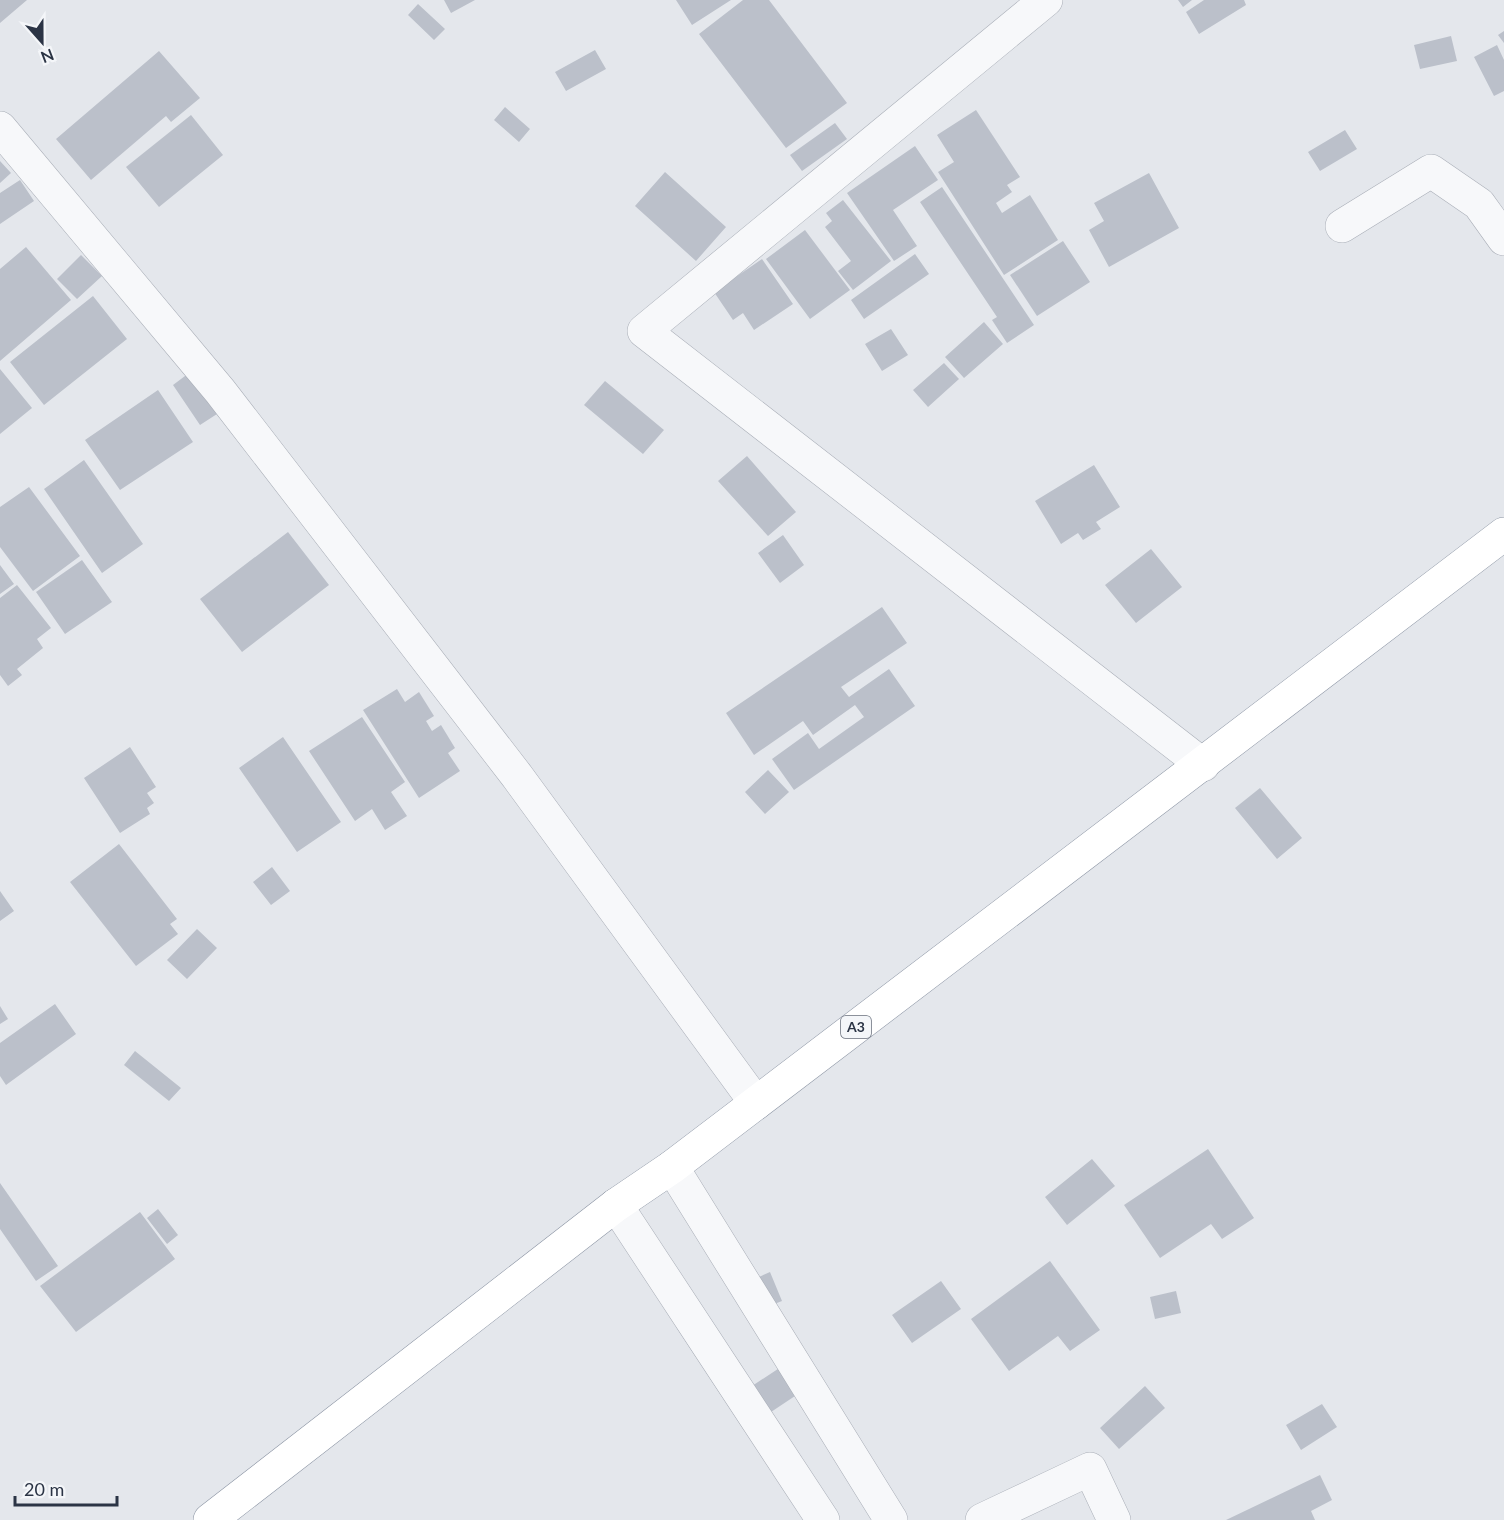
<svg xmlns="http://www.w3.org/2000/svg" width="1504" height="1520" viewBox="0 0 1504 1520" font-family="Lato,sans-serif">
	<rect width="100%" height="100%" fill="#e4e7ec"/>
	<!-- building -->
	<path fill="#bbc0ca" d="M0 0H27L0 23Z
		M444 0H475L451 13Z
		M676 0H731L692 25Z
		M743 0H769L847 103 786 148 699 34Z
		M1178 0H1192L1183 7Z
		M1204 0H1244L1246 5 1199 34 1186 12Z
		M418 4 445 29 434 40 408 15Z
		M1504 31V43L1498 35Z
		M1451 36 1457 61 1420 69 1414 45Z
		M1497 45 1504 60V91L1494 96 1474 57Z
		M595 50 606 69 566 91 555 72Z
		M159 51 200 98 171 122 166 116 91 180 56 139Z
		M505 107 530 129 519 142 494 120Z
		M976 110 1020 177 1007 185 1012 192 996 203 1002 213 1030 195 1058 240 1004 275 938 172 954 162 937 135Z
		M191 115 223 155 159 207 126 167Z
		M835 123 847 139 802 171 790 155Z
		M1345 130 1357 149 1320 171 1308 152Z
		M915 146 938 180 893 210 917 246 894 261 847 193Z
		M0 161 11 173 0 183Z
		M665 172 726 227 696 261 635 206Z
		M1149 173 1179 228 1109 267 1089 230 1104 221 1094 203Z
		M20 180 34 201 0 224V193Z
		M942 187 1034 325 1007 343 992 320 997 317 920 202Z
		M843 200 891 261 853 290 838 271 851 261 825 227 832 221 826 213Z
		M805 230 850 290 810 319 766 259Z
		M1063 241 1090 282 1037 316 1010 275Z
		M26 247 71 300 0 361V269Z
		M915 254 929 274 864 319 851 300Z
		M81 255 102 276 77 299 57 279Z
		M762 259 793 304 754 330 743 313 733 320 714 292Z
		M93 296 127 339 44 405 10 362Z
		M984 322 1003 344 964 378 945 357Z
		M891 329 908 355 882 371 865 344Z
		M944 363 959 379 928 407 913 390Z
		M0 369 32 408 0 434Z
		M189 373 217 414 200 425 173 385Z
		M605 381 664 430 643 454 584 405Z
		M158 390 193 442 120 490 85 440Z
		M747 456 796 512 768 536 718 481Z
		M84 460 143 544 102 573 44 489Z
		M1094 465 1120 507 1096 522 1101 529 1083 540 1078 533 1061 544 1035 501Z
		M29 487 80 556 33 591 0 547V507Z
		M288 532 329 585 242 652 200 599Z
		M783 535 804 565 780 583 758 553Z
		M1151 549 1182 587 1136 623 1105 585Z
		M82 560 112 602 65 634 36 592Z
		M0 565 14 584 0 594Z
		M17 585 51 628 37 639 43 648 17 669 22 675 8 686 0 675V598Z
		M882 607 907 643 841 687 849 697 889 669 915 706 794 790 772 759 808 733 819 749 864 717 855 705 813 735 803 721 754 755 726 713Z
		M397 689 405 702 419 692 434 716 426 721 432 731 441 725 455 748 448 753 460 771 419 798 363 710Z
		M362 717 405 782 391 792 407 816 385 830 372 809 355 821 309 751Z
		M283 737 341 822 297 852 239 768Z
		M130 747 156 787 147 793 154 803 147 808 150 814 120 833 84 778Z
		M768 770 789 792 765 814 745 792Z
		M1260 788 1302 838 1277 859 1235 808Z
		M119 844 177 919 170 924 178 934 136 966 70 882Z
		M272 867 290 891 271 905 253 882Z
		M0 891 14 911 0 921Z
		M197 929 217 948 187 979 167 960Z
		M55 1004 76 1034 6 1085 0 1076V1043Z
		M0 1006 8 1019 0 1024Z
		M135 1051 181 1088 169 1101 124 1065Z
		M1208 1149 1254 1218 1222 1239 1211 1224 1160 1258 1124 1205Z
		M1092 1159 1115 1186 1067 1225 1045 1197Z
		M0 1183 58 1266 36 1281 0 1229Z
		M158 1209 178 1235 167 1244 147 1218Z
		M140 1212 175 1259 76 1332 40 1286Z
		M1050 1261 1100 1330 1070 1351 1058 1336 1009 1371 971 1319Z
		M770 1272 782 1301 764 1308 752 1280Z
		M941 1281 961 1309 912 1343 892 1315Z
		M1176 1291 1181 1313 1155 1319 1150 1297Z
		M702 1311 752 1386 790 1361 807 1388 744 1430 676 1327Z
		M1145 1386 1165 1408 1119 1449 1100 1428Z
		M1322 1404 1337 1427 1301 1450 1286 1425Z
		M1320 1475 1332 1500 1311 1511 1315 1520H1226Z"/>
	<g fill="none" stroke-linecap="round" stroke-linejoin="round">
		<!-- street casing -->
		<g stroke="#a9aeb7" stroke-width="34">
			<path id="street" d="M1046 0 644 331 1203 765
				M0 128 220 391 517 776 756 1103
				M1342 226 1431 171 1479 204 1504 239
				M672 1167 891 1520
				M616 1205 823 1520
				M982 1520 1090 1469 1114 1520"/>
		</g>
		<!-- highway casing -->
		<g stroke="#8b94a3" stroke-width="34">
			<path id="highway" d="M210 1520 616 1205 672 1167 1504 534"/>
		</g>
		<!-- street -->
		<use href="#street" stroke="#f7f8fa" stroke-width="33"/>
		<!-- highway -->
		<use href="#highway" stroke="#fff" stroke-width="33"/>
	</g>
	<g text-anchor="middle" stroke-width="4.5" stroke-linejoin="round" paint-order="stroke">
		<!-- shield labels -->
		<rect fill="#f4f6f9" stroke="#676e7b" stroke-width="1.5" x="841" y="1016" width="30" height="22" rx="4.5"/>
		<g font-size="14" font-weight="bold" fill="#2b3445">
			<text x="856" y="1032">A3</text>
		</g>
	</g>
	<!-- north arrow -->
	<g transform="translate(42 42) rotate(159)" stroke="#f4f6f9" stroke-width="4.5" paint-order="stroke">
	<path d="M0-4.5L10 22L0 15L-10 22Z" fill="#2b3445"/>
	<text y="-9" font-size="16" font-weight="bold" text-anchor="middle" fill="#2b3445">N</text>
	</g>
	<!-- scale -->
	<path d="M15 1496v9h102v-9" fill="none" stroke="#2b3445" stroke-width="3"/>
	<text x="24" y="1496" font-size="18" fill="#2b3445" stroke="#f4f6f9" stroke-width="4.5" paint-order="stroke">20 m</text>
</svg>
